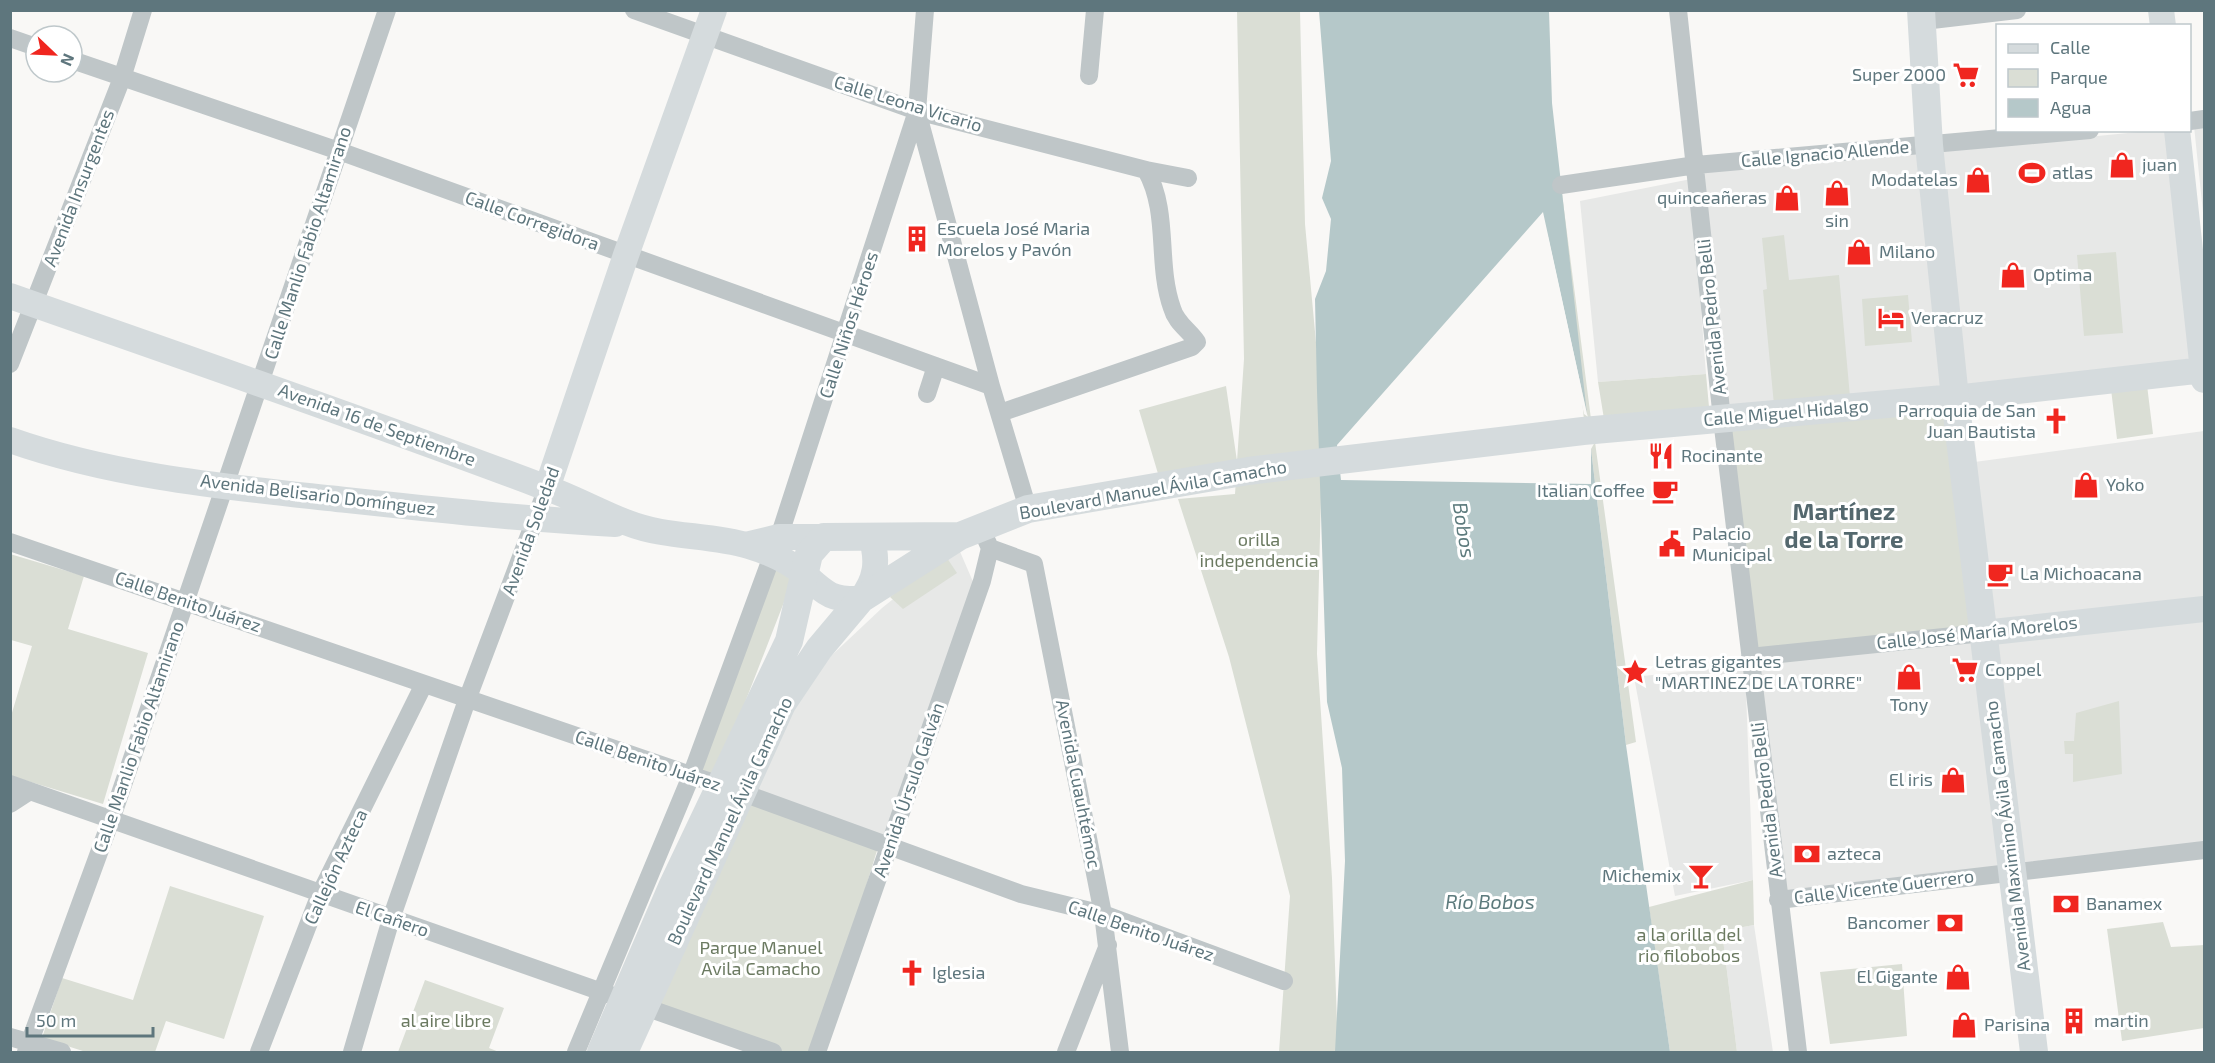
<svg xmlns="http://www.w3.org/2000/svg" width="2215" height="1063" viewBox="0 0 2215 1063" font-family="'Exo 2',sans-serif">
	<rect width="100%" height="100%" fill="#f9f8f6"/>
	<!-- built -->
	<path fill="#e7e8e7" d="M2204 125V222L2194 126Z
		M2148 131H2170L2197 364 1957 390 1937 152Z
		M1924 151 1948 393 1724 414 1699 171Z
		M1691 179 1706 374 1598 382 1580 201Z
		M2204 431V597L1988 627 1967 463Z
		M958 547 974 584 886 838 745 791 814 672 882 608Z
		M2204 610V848L2024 862 1997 641Z
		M1978 641 2001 866 1784 894 1756 660Z
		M1745 665 1753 880 1675 896 1634 677Z
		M1754 925 1773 1052H1737L1722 931Z"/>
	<!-- green -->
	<path fill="#daded5" d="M1237 11H1300L1305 224 1323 418 1317 654 1332 878 1338 1052H1279L1290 896 1229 657 1178 499 1235 494 1237 465 1159 477 1139 410 1226 386 1237 461 1244 359Z
		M1561 186 1591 419 1584 420Z
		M1784 235 1789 280 1839 275 1850 397 1774 405 1763 290 1767 289 1762 238Z
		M2116 252 2123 333 2084 336 2077 255Z
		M1908 295 1912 342 1865 346 1862 299Z
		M1706 374 1709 407 1604 419 1598 382Z
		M2147 385 2153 434 2117 439 2111 389Z
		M1952 401 1978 630 1751 656 1725 428Z
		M1595 442 1636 742 1626 745 1591 449Z
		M10 554 84 576 68 629 148 653 103 804 11 776V716L32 646 11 640Z
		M945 555 957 573 903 609 890 597Z
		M774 566 793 579 714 782 693 775Z
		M2119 701 2122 774 2073 782V754H2065L2064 741H2074L2076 713Z
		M743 798 879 844 815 1052H777L653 1008Z
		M1753 880 1754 925 1722 931 1737 1052H1670L1649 907Z
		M170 886 264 916 224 1039 166 1021 155 1052H86L42 1038 62 978 133 1000Z
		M2163 922 2171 947 2204 945V1028L2122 1041 2107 929Z
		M1902 964 1907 1036 1830 1044 1820 972Z
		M425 980 504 1008 489 1048 499 1052H398Z"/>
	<!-- water -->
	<path fill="#b5c8c9" d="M1319 11H1549L1552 103 1587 414 1547 232 1590 480 1591 449 1626 745 1670 1052H1335L1345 861 1342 768 1327 702 1317 391 1315 299 1326 271 1331 219 1322 198 1331 161Z"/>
	<!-- pier -->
	<path fill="#f9f8f6" d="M1543 212 1587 414 1588 417 1584 414 1570 349 1588 453 1591 446V484L1341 480 1337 445Z"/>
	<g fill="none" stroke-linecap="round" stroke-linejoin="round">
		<!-- street -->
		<path stroke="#bfc6c8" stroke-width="18" d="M634 10 917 111 1146 170 1188 178
			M925 10 917 111 991 386 1028 509
			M1678 10 1722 419 1798 1052
			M1922 24 1932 20 2017 10
			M10 38 36 47
			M72 60 339 151 991 386
			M1089 76 1095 10
			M2190 121 2204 119
			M1561 185 1696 165 2090 130
			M10 364 122 78 143 10
			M927 394 936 366
			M1000 413 1192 347 1197 342C1189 330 1176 323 1172 308 1156 263 1170 213 1146 170
			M10 542 743 793 1021 894 1103 914 1284 981
			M990 548 1034 564 1103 914 1120 1052
			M1750 657 1983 633
			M10 784 773 1052
			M10 804 30 791
			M1778 900 2204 850
			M10 1037 62 1052
			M26 1052 111 820 387 10
			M259 1052 320 894 423 686
			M352 1052 391 919 467 700 547 488
			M576 1052 691 776 779 537 917 111
			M817 1052 982 581 990 548 981 528
			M1066 1052 1108 945"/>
		<!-- secondary -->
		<path stroke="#d5dbdd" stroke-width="26" d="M2161 10 2163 26
			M2177 130 2204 380
			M10 296C189 359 367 420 544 487 573 497 599 512 628 523 666 538 710 534 749 546 769 552 789 561 805 575 826 594 831 600 861 599 876 580 879 561 871 537
			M1955 398 2204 370
			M10 440C115 477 228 487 337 499 430 509 522 519 615 524
			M547 488 626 255 714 10
			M746 545 779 537H824
			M1983 633 2204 609"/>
		<!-- primary -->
		<path stroke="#d5dbdd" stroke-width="28" d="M1921 10 1929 145 1955 398 2034 1052
			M601 1052 672 887 789 641 809 554 824 537 960 536
			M624 1052 782 704 819 649 861 599 960 536 1028 509 1248 471 1583 431 1955 398"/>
	</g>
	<!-- icons -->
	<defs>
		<g id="supermarket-bare" transform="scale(2.07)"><path d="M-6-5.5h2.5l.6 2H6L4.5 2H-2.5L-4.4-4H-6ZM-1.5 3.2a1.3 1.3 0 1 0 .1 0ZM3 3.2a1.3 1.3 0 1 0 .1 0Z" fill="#f0261f" stroke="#fff" stroke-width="2.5" paint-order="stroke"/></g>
		<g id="shop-bare" transform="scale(2.07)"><path d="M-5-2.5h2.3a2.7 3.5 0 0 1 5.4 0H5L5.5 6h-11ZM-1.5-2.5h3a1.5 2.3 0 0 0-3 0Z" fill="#f0261f" stroke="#fff" stroke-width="2.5" paint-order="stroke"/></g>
		<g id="stadium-bare" transform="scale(2.07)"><path d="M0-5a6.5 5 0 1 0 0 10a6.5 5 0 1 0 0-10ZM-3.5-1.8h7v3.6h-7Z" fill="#f0261f" stroke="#fff" stroke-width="2.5" paint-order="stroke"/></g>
		<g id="building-bare" transform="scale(2.07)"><path d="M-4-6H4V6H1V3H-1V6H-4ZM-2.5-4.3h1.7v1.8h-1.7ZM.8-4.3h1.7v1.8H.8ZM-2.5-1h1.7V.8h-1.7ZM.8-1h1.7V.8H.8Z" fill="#f0261f" stroke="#fff" stroke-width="2.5" paint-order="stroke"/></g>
		<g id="hotel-bare" transform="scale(2.07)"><path d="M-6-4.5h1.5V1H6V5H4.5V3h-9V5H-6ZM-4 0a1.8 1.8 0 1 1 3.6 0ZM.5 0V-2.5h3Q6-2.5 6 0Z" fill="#f0261f" stroke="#fff" stroke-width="2.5" paint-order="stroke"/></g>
		<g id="church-bare" transform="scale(2.07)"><path d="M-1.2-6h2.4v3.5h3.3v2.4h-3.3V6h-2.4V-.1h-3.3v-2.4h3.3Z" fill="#f0261f" stroke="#fff" stroke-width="2.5" paint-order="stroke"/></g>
		<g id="restaurant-bare" transform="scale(2.07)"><path d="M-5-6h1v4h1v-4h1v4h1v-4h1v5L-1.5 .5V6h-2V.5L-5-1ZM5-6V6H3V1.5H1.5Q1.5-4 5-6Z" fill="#f0261f" stroke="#fff" stroke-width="2.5" paint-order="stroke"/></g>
		<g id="cafe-bare" transform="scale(2.07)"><path d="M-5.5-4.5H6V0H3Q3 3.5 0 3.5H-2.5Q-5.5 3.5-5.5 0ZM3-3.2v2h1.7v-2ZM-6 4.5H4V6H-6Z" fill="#f0261f" stroke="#fff" stroke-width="2.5" paint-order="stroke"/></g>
		<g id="civic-bare" transform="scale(2.07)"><path d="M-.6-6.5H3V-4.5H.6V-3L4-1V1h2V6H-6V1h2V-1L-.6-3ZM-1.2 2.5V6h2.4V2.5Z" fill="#f0261f" stroke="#fff" stroke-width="2.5" paint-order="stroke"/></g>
		<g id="sight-bare" transform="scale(2.07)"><path d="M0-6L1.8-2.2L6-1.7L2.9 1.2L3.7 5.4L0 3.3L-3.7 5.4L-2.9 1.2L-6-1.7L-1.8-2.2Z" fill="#f0261f" stroke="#fff" stroke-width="2.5" paint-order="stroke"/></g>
		<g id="bank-bare" transform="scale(2.07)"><path d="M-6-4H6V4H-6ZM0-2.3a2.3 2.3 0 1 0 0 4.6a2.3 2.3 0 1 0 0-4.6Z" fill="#f0261f" stroke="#fff" stroke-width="2.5" paint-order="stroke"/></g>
		<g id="bar-bare" transform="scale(2.07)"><path d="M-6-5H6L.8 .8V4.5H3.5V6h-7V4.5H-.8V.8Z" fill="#f0261f" stroke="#fff" stroke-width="2.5" paint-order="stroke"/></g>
	</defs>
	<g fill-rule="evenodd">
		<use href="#supermarket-bare" x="1966" y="75"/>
		<use href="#shop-bare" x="2122" y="165"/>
		<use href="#stadium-bare" x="2032" y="173"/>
		<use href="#shop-bare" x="1978" y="180"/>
		<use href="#shop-bare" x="1837" y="193"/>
		<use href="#shop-bare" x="1787" y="198"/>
		<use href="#building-bare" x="917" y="239"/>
		<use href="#shop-bare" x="1859" y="252"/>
		<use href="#shop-bare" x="2013" y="275"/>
		<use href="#hotel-bare" x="1891" y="318"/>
		<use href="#church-bare" x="2056" y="421"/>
		<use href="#restaurant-bare" x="1661" y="456"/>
		<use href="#shop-bare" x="2086" y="485"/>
		<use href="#cafe-bare" x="1665" y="491"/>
		<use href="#civic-bare" x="1672" y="544"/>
		<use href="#cafe-bare" x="2000" y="574"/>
		<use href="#supermarket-bare" x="1965" y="670"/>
		<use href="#sight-bare" x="1635" y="672"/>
		<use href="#shop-bare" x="1909" y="677"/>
		<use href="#shop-bare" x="1953" y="780"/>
		<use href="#bank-bare" x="1807" y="854"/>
		<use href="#bar-bare" x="1701" y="876"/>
		<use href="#bank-bare" x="2066" y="904"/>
		<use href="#bank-bare" x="1950" y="923"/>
		<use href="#church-bare" x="912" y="973"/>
		<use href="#shop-bare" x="1958" y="977"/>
		<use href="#building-bare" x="2074" y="1021"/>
		<use href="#shop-bare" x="1964" y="1025"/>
	</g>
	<g text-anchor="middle" stroke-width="6" stroke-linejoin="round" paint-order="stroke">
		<!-- poi labels -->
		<g font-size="18" fill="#5e767d" stroke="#fff" text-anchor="start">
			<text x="1946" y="81" text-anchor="end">Super 2000</text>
			<text x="2142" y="171">juan</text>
			<text x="2052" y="179">atlas</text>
			<text x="1958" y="186" text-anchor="end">Modatelas</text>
			<text x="1767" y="204" text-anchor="end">quinceañeras</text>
			<text x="1837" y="227" text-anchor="middle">sin</text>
			<text x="937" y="235">Escuela José Maria<tspan x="937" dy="21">Morelos y Pavón</tspan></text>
			<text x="1879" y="258">Milano</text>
			<text x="2033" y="281">Optima</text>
			<text x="1911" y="324">Veracruz</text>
			<text x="2036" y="417" text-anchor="end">Parroquia de San<tspan x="2036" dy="21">Juan Bautista</tspan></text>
			<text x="1681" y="462">Rocinante</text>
			<text x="2106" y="491">Yoko</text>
			<text x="1645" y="497" text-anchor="end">Italian Coffee</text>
			<text x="1692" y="540">Palacio<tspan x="1692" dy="21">Municipal</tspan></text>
			<text x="2020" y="580">La Michoacana</text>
			<text x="1655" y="668">Letras gigantes<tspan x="1655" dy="21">"MARTINEZ DE LA TORRE"</tspan></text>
			<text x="1985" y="676">Coppel</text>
			<text x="1909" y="711" text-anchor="middle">Tony</text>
			<text x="1933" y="786" text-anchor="end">El iris</text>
			<text x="1827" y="860">azteca</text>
			<text x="1681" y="882" text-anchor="end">Michemix</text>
			<text x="2086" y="910">Banamex</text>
			<text x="1930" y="929" text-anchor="end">Bancomer</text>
			<text x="932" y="979">Iglesia</text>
			<text x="1938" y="983" text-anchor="end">El Gigante</text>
			<text x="2094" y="1027">martin</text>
			<text x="1984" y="1031">Parisina</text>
		</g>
		<!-- street labels -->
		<g font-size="18" fill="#5e767d" stroke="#fff">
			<text transform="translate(908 104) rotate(17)" y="6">Calle Leona Vicario</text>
			<text transform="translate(1825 154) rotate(-5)" y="6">Calle Ignacio Allende</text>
			<text transform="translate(79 188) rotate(-69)" y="6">Avenida Insurgentes</text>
			<text transform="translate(532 221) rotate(20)" y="6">Calle Corregidora</text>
			<text transform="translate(308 243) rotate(-72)" y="6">Calle Manlio Fabio Altamirano</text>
			<text transform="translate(1712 317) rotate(-96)" y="6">Avenida Pedro Belli</text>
			<text transform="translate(849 325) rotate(-72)" y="6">Calle Niños Héroes</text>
			<text transform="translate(1786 413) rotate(-5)" y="6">Calle Miguel Hidalgo</text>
			<text transform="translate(377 425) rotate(20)" y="6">Avenida 16 de Septiembre</text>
			<text transform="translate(1153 490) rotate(-10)" y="6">Boulevard Manuel Ávila Camacho</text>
			<text transform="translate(318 495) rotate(7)" y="6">Avenida Belisario Domínguez</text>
			<text transform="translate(531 531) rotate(-70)" y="6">Avenida Soledad</text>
			<text transform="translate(188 602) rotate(19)" y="6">Calle Benito Juárez</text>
			<text transform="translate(1977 633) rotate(-6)" y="6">Calle José María Morelos</text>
			<text transform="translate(139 737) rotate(-71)" y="6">Calle Manlio Fabio Altamirano</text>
			<text transform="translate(648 761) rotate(19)" y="6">Calle Benito Juárez</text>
			<text transform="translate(1078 784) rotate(79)" y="6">Avenida Cuauhtémoc</text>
			<text transform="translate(909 790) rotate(-71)" y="6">Avenida Úrsulo Galván</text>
			<text transform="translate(1767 800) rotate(-97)" y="6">Avenida Pedro Belli</text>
			<text transform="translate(730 821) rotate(-65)" y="6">Boulevard Manuel Ávila Camacho</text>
			<text transform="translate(2008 836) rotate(-97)" y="6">Avenida Maximino Ávila Camacho</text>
			<text transform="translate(336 867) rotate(-65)" y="6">Callejón Azteca</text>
			<text transform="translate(1884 887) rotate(-7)" y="6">Calle Vicente Guerrero</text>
			<text transform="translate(392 919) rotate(19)" y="6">El Cañero</text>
			<text transform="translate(1141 931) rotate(19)" y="6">Calle Benito Juárez</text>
		</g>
		<!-- park labels -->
		<g font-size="18" fill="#6b7a61" stroke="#fff">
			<text x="1259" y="546">orilla<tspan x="1259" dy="21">independencia</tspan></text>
			<text x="1689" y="941">a la orilla del<tspan x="1689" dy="21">rio filobobos</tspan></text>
			<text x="761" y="954">Parque Manuel<tspan x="761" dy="21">Avila Camacho</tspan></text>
			<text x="446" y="1027">al aire libre</text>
		</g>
		<!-- water labels -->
		<g font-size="20" font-style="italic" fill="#5d7b7d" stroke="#fff">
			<text transform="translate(1464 530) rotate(81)" y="7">Bobos</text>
			<text x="1490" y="909">Río Bobos</text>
		</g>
		<!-- district labels -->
		<g font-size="24" font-weight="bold" fill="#54686e" stroke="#fff">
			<text x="1844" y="520">Martínez<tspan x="1844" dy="28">de la Torre</tspan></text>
		</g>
	</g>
	<!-- border -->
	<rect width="2215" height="1063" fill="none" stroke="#5e767d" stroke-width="24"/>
	<!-- legend -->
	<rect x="1996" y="24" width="195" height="108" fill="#ffffff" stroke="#bfc8cb" stroke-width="1.5"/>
	<rect x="2008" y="44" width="30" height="9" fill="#d5dbdd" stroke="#bfc8cb" stroke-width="1.5"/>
	<text x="2050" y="54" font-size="18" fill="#5e767d">Calle</text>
	<rect x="2008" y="69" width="30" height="18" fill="#daded5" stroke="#bfc8cb" stroke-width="1.5"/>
	<text x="2050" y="84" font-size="18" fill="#5e767d">Parque</text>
	<rect x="2008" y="99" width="30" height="18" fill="#b5c8c9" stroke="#bfc8cb" stroke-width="1.5"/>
	<text x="2050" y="114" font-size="18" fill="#5e767d">Agua</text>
	<!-- north arrow -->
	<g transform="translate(54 54) rotate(113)"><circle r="28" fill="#ffffff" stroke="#bfc8cb" stroke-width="1.5"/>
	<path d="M0-4.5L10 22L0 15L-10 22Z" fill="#f0261f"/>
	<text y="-9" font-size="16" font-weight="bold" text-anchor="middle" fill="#5e767d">N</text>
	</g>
	<!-- scale -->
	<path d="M27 1027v9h126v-9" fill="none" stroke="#5e767d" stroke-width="3"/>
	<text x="36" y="1027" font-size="18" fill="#5e767d" stroke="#ffffff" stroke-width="4.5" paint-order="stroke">50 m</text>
</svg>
